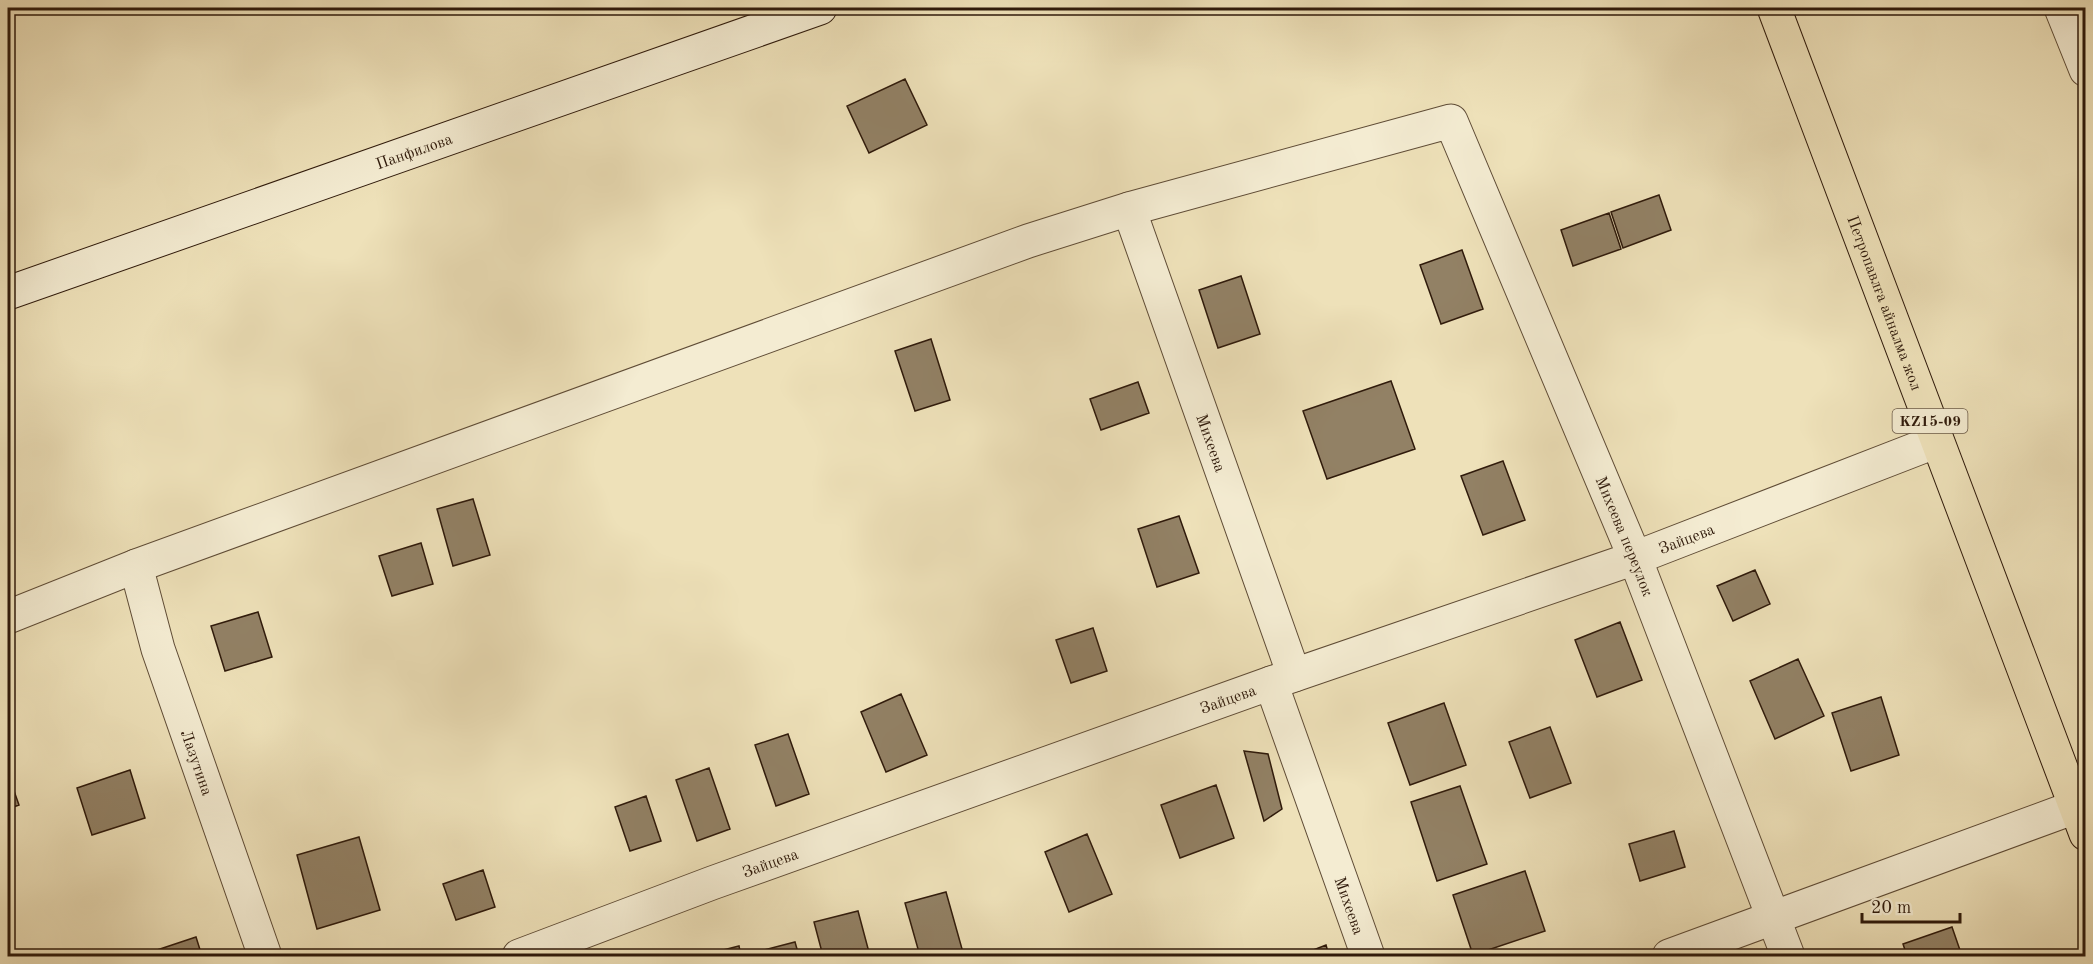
<svg xmlns="http://www.w3.org/2000/svg" width="2093" height="964" viewBox="0 0 2093 964" font-family="'Old Standard TT',serif">
	<rect width="100%" height="100%" fill="#eee1b9"/>
	<filter id="stains"><feTurbulence type="fractalNoise" baseFrequency=".00333" numOctaves="4"/><feColorMatrix values="0 0 0 0 .2 0 0 0 0 .09 0 0 0 0 .02 0 0 0 .5 -.17"/></filter>
	<radialGradient id="worn" r=".72"><stop offset=".6" stop-color="#630" stop-opacity="0"/><stop offset="1" stop-color="#630" stop-opacity=".3"/></radialGradient>
	<!-- building -->
	<path fill="#928165" stroke="#2f1a0b" stroke-width="1.5" d="M905 79 927 125 869 153 847 106Z
		M1659 195 1671 230 1623 248 1611 212Z
		M1609 213 1621 249 1573 266 1561 230Z
		M1462 250 1483 309 1441 324 1420 265Z
		M1241 276 1260 334 1218 348 1199 290Z
		M931 339 950 400 915 411 895 351Z
		M1391 381 1415 449 1327 479 1303 411Z
		M1138 382 1149 413 1101 430 1090 399Z
		M1503 461 1525 520 1483 535 1461 476Z
		M473 499 490 555 453 566 437 509Z
		M1179 516 1199 573 1157 587 1138 529Z
		M421 543 433 584 392 596 379 556Z
		M1755 570 1770 604 1733 621 1717 586Z
		M258 612 272 657 225 671 211 626Z
		M1620 622 1642 680 1597 697 1575 640Z
		M1093 628 1107 671 1071 683 1056 640Z
		M1798 659 1824 716 1775 739 1750 681Z
		M901 694 927 755 886 772 861 712Z
		M1881 697 1899 755 1851 771 1832 713Z
		M1444 703 1466 765 1410 785 1388 723Z
		M1550 727 1571 783 1530 798 1509 742Z
		M788 734 809 794 776 806 755 745Z
		M1244 751 1268 754 1282 809 1264 821Z
		M709 768 730 829 697 841 676 780Z
		M130 770 145 818 92 835 77 788Z
		M8 774 19 805 8 809Z
		M1216 785 1234 838 1180 858 1161 805Z
		M1460 786 1487 864 1437 881 1411 802Z
		M646 796 661 841 630 851 615 807Z
		M1674 831 1685 867 1640 881 1629 844Z
		M1087 834 1112 894 1069 912 1045 852Z
		M359 837 380 910 317 929 297 855Z
		M483 870 495 907 456 920 443 884Z
		M1525 871 1545 931 1473 955 1453 895Z
		M946 892 964 956H920L905 903Z
		M858 911 870 956H823L814 922Z
		M1952 927 1962 956H1907L1903 944Z
		M196 937 202 956H139Z
		M795 942 799 956H753L752 953Z
		M1326 945 1329 956H1298Z
		M739 946 741 956H700Z"/>
	<g fill="none" stroke-linecap="round" stroke-linejoin="round">
		<!-- street casing -->
		<g stroke="#5f4c36" stroke-width="35">
			<g id="street">
				<path d="M2061 8 2086 70"/>
				<path id="s1" d="M1129 209 1294 675"/>
				<path id="s2" d="M136 566 158 649 265 956"/>
				<path id="s3" d="M8 617 136 566 1028 241 1129 209 1451 121 1635 558 1788 956"/>
				<path id="s4" d="M1271 683 1368 956"/>
				<path id="s5" d="M519 956 712 883 1271 683 1635 558 1937 441"/>
				<path d="M1669 956 2075 807"/>
			</g>
		</g>
		<!-- secondary casing -->
		<g stroke="#2f1a0b" stroke-width="35">
			<g id="secondary">
				<path id="s6" d="M8 293 820 8"/>
			</g>
		</g>
		<!-- highway casing -->
		<g stroke="#2f1a0b" stroke-width="35">
			<g id="highway">
				<path id="s7" d="M1774 8 2086 834"/>
			</g>
		</g>
		<!-- street -->
		<use href="#street" stroke="#f4ecd2" stroke-width="33"/>
		<!-- secondary -->
		<use href="#secondary" stroke="#f4ecd2" stroke-width="33"/>
		<!-- highway -->
		<use href="#highway" stroke="#eee1b9" stroke-width="33"/>
	</g>
	<g text-anchor="middle" stroke-width="4.5" stroke-linejoin="round" paint-order="stroke">
		<!-- shield labels -->
		<rect fill="#f4ecd2" stroke="#6a5947" stroke-width="1.5" x="1892.5" y="409" width="75" height="24" rx="4.5"/>
		<g font-size="15" font-weight="bold" fill="#2f1a0b">
			<text x="1930" y="426">KZ15-09</text>
		</g>
		<!-- street labels -->
		<g font-size="16" fill="#2f1a0b" stroke="#f4ecd2">
			<text dy="6" stroke="none"><textPath href="#s6" startOffset="430">Панфилова</textPath></text>
			<text dy="6" stroke="none"><textPath href="#s7" startOffset="315">Петропавлға айналма жол</textPath></text>
			<text dy="6" stroke="none"><textPath href="#s1" startOffset="248">Михеева</textPath></text>
			<text dy="6" stroke="none"><textPath href="#s3" startOffset="1977">Михеева переулок</textPath></text>
			<text dy="6" stroke="none"><textPath href="#s5" startOffset="1240">Зайцева</textPath></text>
			<text dy="6" stroke="none"><textPath href="#s5" startOffset="754">Зайцева</textPath></text>
			<text dy="6" stroke="none"><textPath href="#s2" startOffset="206">Лазутина</textPath></text>
			<text dy="6" stroke="none"><textPath href="#s5" startOffset="268">Зайцева</textPath></text>
			<text dy="6" stroke="none"><textPath href="#s4" startOffset="236">Михеева</textPath></text>
		</g>
	</g>
	<!-- margin -->
	<rect width="2093" height="964" fill="none" stroke="#eee1b9" stroke-width="30"/>
	<rect x="9" y="9" width="2075" height="946" fill="none" stroke="#2f1a0b" stroke-width="3"/>
	<rect x="15" y="15" width="2063" height="934" fill="none" stroke="#2f1a0b" stroke-width="1.5"/>
	<!-- scale -->
	<path d="M1862 913v9h98v-9" fill="none" stroke="#2f1a0b" stroke-width="3"/>
	<text x="1871" y="913" font-size="18" fill="#2f1a0b" stroke="#f4ecd2" stroke-width="4.5" paint-order="stroke">20 m</text>
	<rect width="100%" height="100%" filter="url(#stains)"/>
	<rect width="100%" height="100%" fill="url(#worn)"/>
</svg>
